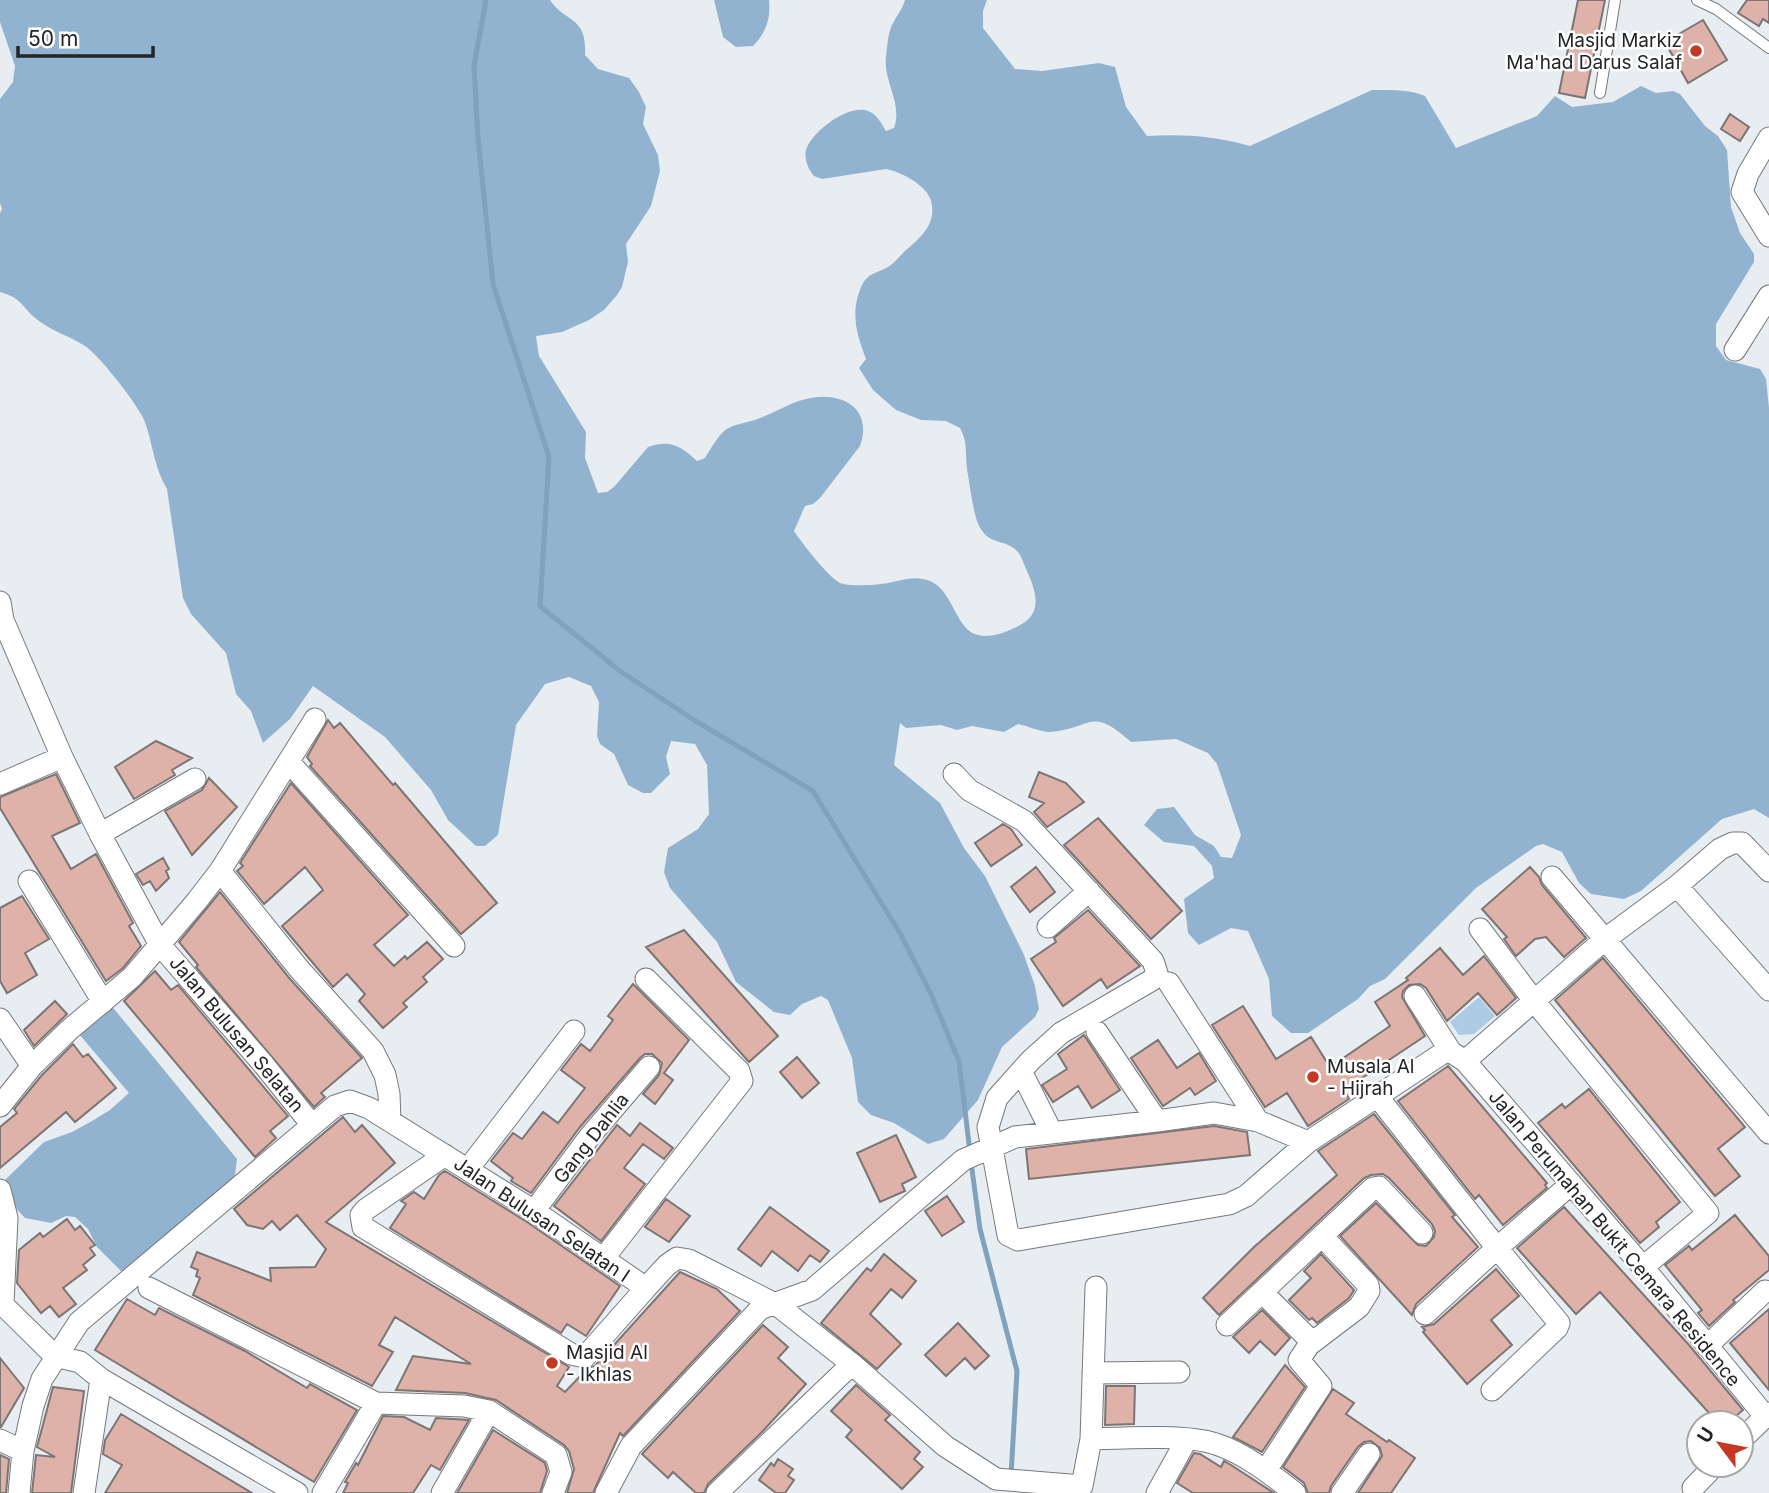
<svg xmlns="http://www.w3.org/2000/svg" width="1769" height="1493" viewBox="0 0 1769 1493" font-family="Inter,sans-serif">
	<rect width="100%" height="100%" fill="#e8edf1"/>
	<!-- green -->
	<path fill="#adcbe5" d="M1479 997 1495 1016 1474 1034 1459 1035 1450 1022Z"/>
	<!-- forest -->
	<path fill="#92b3cf" d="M0 0H550C566 24 587 15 585 55L598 69 629 78 639 92 646 107 643 124 658 155 660 171 651 206 626 244 628 262 622 287 617 295 604 310 589 320 562 332 536 336 539 356 586 432 585 458 598 493 607 492 614 487 648 447C671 439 681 446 697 461L705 458C711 448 716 439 724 431 734 423 749 423 760 418 777 412 792 401 811 398 844 392 873 410 860 446L820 498 813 504 805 506 794 531C802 543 828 577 840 583 850 587 878 585 888 583 902 580 915 575 930 581 954 591 955 630 978 635 990 638 1004 633 1014 628 1044 616 1037 594 1027 571 1024 565 1022 557 1018 552 1005 537 987 548 977 521 972 505 970 486 967 469 965 454 968 442 960 428L946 421 921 420 896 410 873 390 859 368 866 359C856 333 850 311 862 285 868 273 877 273 888 267 894 263 899 257 904 252 920 238 939 223 930 198 924 184 901 172 886 169L822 179 814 176C808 169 804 159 806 150 811 132 849 103 868 111 877 114 881 123 886 131L894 128C903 104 883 81 886 57 887 48 888 33 892 25 897 15 902 10 905 0H987L983 11V28L1015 69 1042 71 1099 63 1115 67 1126 107 1147 136C1183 134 1215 136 1250 146L1372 90C1389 90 1409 89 1425 96L1456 148 1537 116 1555 96 1572 107 1613 102 1641 86 1656 93 1673 91 1680 94 1705 126 1718 136 1727 150 1731 207 1740 233 1754 254V262L1716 324V346L1726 360 1760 369 1766 379 1769 408V818L1754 809 1722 819 1641 891 1624 899 1591 894 1579 883 1562 852 1543 844 1536 846 1476 888 1385 979 1370 986 1358 999 1308 1033H1291L1272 1016 1269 979 1248 931 1231 928 1199 945 1188 933 1184 899 1214 878 1212 866 1194 846 1164 842 1144 825 1157 809 1174 807 1195 835 1214 846 1221 857 1232 858 1241 835 1217 764 1208 753 1176 739 1131 742C1089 705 1093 729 1050 732 1040 732 1028 726 1018 724L1004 732 972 726 957 730 941 725 906 728 900 723 894 765 940 803 964 848 985 876 1024 955 1035 986 1039 1009 1035 1017 1002 1047 978 1100 944 1139 928 1144 894 1123 871 1115 858 1102 852 1058 828 1000 821 996 802 1004 790 1015 774 1012 736 982 717 942 670 888 664 872 668 848 698 829 709 814 707 765 695 744 671 741 666 757 670 774 651 793H643L628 785 614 754 600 744 597 736 599 702 591 686 569 677 545 684 516 725 498 835 485 846H476L448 820 431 790 385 737 313 686 290 719 263 743 251 711 236 694 226 653 191 614 183 598 167 489C154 467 153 445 145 422 139 406 100 356 85 346 70 336 48 330 34 317 20 304 21 298 0 292V213L2 209 0 203V99L13 82 15 66 0 22Z
		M714 0H769C771 18 766 33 753 46L736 47 723 37Z
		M110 1004 237 1159 235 1175 220 1193 124 1274 97 1247 88 1229 75 1217 66 1216 51 1223 25 1218 10 1202 4 1181 44 1142 72 1132 92 1121 110 1110 129 1093 79 1034Z"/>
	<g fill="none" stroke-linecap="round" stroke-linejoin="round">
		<!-- stream -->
		<path stroke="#81a2bd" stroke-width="5" d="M486 0 474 66 478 138 493 284 549 457 540 606 620 671 694 720 813 791 901 935 930 992 959 1061 970 1152
			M971 1162 980 1229 1017 1371 1011 1476"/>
	</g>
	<!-- building -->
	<path fill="#dfb2a9" stroke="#7b7574" stroke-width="2" d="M1578 0H1605L1585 98 1559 93Z
		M1747 0H1769V23L1763 19 1759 26 1738 13Z
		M1703 20 1727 60 1688 83 1665 42Z
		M1730 114 1749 127 1740 141 1721 129Z
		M328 720 334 728 340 723 393 785 395 783 497 903 461 934 310 766 312 764 307 757Z
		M156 741 192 758 172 770 175 775 134 799 115 767Z
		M1039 772 1066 783 1084 802 1047 827 1034 812 1044 803 1029 797Z
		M56 774 80 823 52 836 71 869 96 854 133 923 129 926 141 946 123 968 106 981 0 808V797Z
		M209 778 237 807 192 855 165 811 202 790Z
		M291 783 408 915 374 945 394 966 405 956 407 959 427 942 443 959 423 977 427 982 403 1003 407 1007 383 1028 359 1001 365 994 347 974 333 987 282 926 323 890 305 867 264 904 237 871 243 866 240 863Z
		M1098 818 1182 911 1151 939 1064 845Z
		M1003 824 1011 829 1022 845 991 866 975 843Z
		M163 858 169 869 166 871 169 878 156 891 150 881 143 885 136 874Z
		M1036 867 1055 892 1030 912 1011 887Z
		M1530 867 1539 877 1542 885 1586 938 1564 957 1546 937 1535 939 1516 956 1504 939 1507 937 1482 909Z
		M220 892 290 979 362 1058 321 1093 325 1097 314 1107 196 967 198 965 179 942Z
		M22 896 49 939 25 953 37 975 7 993 0 981V908Z
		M1088 910 1140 966 1107 988 1101 979 1063 1006 1031 959 1056 942 1054 938Z
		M684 930 778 1036 749 1062 646 947Z
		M1440 948 1463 975 1484 956 1516 998 1497 1015 1478 993 1447 1021 1426 988 1420 984 1409 985 1403 991 1402 997 1425 1036 1344 1090 1349 1099 1308 1126 1287 1093 1265 1107 1212 1025 1243 1006 1276 1059 1311 1037 1330 1067 1390 1026 1375 1002 1408 980 1406 978Z
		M1603 958 1745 1127 1718 1149 1740 1176 1715 1196 1555 1000Z
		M155 971 171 990 178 985 288 1116 270 1131 276 1138 255 1157 124 1001Z
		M633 984 689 1040 664 1073 673 1080 655 1104 643 1094 659 1075 662 1063 652 1054H645L640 1058 580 1127 531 1193 511 1181 513 1178 491 1161 513 1133 522 1139 543 1112 558 1123 585 1088 561 1070 581 1044 590 1051 613 1020 608 1016Z
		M55 1001 67 1014 34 1046 24 1030Z
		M1084 1035 1120 1090 1092 1108 1078 1086 1053 1102 1042 1085 1067 1069 1058 1054Z
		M1158 1040 1177 1068 1199 1053 1216 1081 1195 1095 1190 1088 1163 1106 1131 1058Z
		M73 1044 83 1057 88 1054 116 1088 75 1122 66 1112 0 1168V1127L17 1113 14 1109 42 1075Z
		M797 1057 819 1083 802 1098 780 1072Z
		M1448 1066 1547 1183 1545 1185 1547 1188 1503 1225 1479 1195 1475 1199 1398 1101Z
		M1589 1089 1680 1202 1656 1222 1659 1227 1640 1243 1538 1123 1562 1104 1565 1108Z
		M1374 1114 1455 1215 1452 1217 1478 1247 1416 1304 1412 1315 1340 1236 1376 1203 1418 1245 1426 1246 1434 1237 1435 1231 1432 1224 1389 1178 1383 1174 1371 1175 1364 1178 1219 1315 1203 1298 1254 1247 1337 1175 1318 1151Z
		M343 1117 355 1132 362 1125 395 1163 326 1222 569 1367 557 1386 565 1392 586 1370 595 1366 680 1272 717 1289 740 1311 623 1436 620 1433 593 1493H567L574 1469 569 1451 564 1445 496 1400 465 1393 396 1390 413 1356 471 1364 395 1317 379 1345 393 1352 372 1386 193 1295 200 1278 196 1276 198 1270 191 1267 197 1252 271 1281 270 1268 315 1267 326 1249 297 1215 280 1230 272 1221 263 1229 247 1225 234 1209Z
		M640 1123 673 1148 664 1159 643 1144 624 1168 645 1184 601 1241 554 1206 617 1125 630 1136Z
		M1214 1126 1247 1132 1250 1155 1029 1179 1026 1149Z
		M896 1135 916 1177 902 1184 905 1191 880 1202 857 1153Z
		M445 1171 527 1222 620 1286 586 1336 567 1324 561 1333 390 1228 406 1204 401 1201 414 1192 424 1199 439 1175Z
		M947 1196 964 1222 942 1236 925 1211Z
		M666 1199 690 1216 669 1242 645 1227Z
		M770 1207 829 1251 820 1262 810 1255 798 1271 772 1251 761 1266 738 1249Z
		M1564 1207 1689 1345 1743 1410 1728 1423H1718L1600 1292 1576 1314 1517 1248Z
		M1735 1215 1769 1256V1270L1733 1300 1735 1302 1709 1326 1698 1313 1702 1310 1665 1265 1689 1246 1692 1250Z
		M67 1219 75 1230 80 1226 95 1245 90 1248 95 1255 83 1265 87 1270 63 1288 76 1304 59 1317 50 1306 41 1313 17 1283 19 1250 40 1233 43 1237Z
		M884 1254 916 1281 902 1298 891 1289 870 1314 901 1344 877 1369 821 1323 867 1268 871 1271Z
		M1321 1254 1354 1290 1349 1298 1317 1323 1312 1318 1309 1320 1289 1300 1311 1278 1304 1271Z
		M1496 1269 1519 1296 1491 1320 1512 1345 1467 1384 1423 1332 1425 1330 1422 1327 1434 1324Z
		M127 1299 155 1315 159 1308 245 1351 307 1388 310 1384 357 1410 314 1482 95 1350Z
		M1769 1309V1390L1730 1343Z
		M1262 1310 1290 1338 1275 1355 1260 1341 1249 1353 1233 1337Z
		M958 1323 989 1356 975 1369 965 1358 946 1376 925 1355Z
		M763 1325 788 1347 778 1358 806 1384 762 1432 708 1484 704 1493H696L673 1472 668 1478 642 1454Z
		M0 1358 24 1388 1 1427H0Z
		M1285 1365 1305 1387 1262 1452 1233 1437Z
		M856 1385 890 1415 885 1420 920 1452 914 1459 923 1467 902 1489 846 1437 852 1430 831 1411Z
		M1106 1386H1135L1134 1424 1105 1425Z
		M53 1387 84 1391 71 1493H32L36 1455 55 1457 37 1447Z
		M1333 1389 1354 1403 1346 1414 1387 1442 1389 1440 1415 1458 1391 1493H1358L1382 1456 1380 1448 1371 1441 1364 1442 1358 1447 1331 1486 1329 1493H1308L1304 1483 1283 1467Z
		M121 1414 182 1451 252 1493H105L122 1465 103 1454 105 1440Z
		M383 1416 404 1417 430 1430 436 1418 469 1420 440 1470 431 1465 413 1493H343L348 1483 345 1482 356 1463 358 1465Z
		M493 1430 545 1463 547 1471 540 1493H457Z
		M1194 1453 1200 1454 1221 1467 1224 1461 1231 1465 1274 1493H1193L1177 1483Z
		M0 1455 9 1459 6 1493H0Z
		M778 1459 793 1469 788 1476 794 1480 785 1493H776L759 1480 771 1463 774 1466Z"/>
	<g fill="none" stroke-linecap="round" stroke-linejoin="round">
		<!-- service casing -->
		<g stroke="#75797d" stroke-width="12">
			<path id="service" d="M1697 0 1716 9 1769 48
				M1600 93 1615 0"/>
		</g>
		<!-- minor casing -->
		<g stroke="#75797d" stroke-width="23">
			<path id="minor" d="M1769 138 1748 174 1742 192 1769 236
				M1735 350 1769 296
				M0 602 3 620 62 757 100 834 160 945 264 1065 312 1125
				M289 762 454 946
				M954 774 969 790 1024 821 1153 961 1157 973 1152 980 1061 1033 1031 1060 997 1098 988 1127 1008 1235 1018 1240 1229 1204 1246 1196 1308 1142
				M0 784 62 757
				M100 834 195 779
				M220 871 300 970 373 1051 385 1075 389 1094 390 1121
				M1552 877 1769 1133
				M29 881 103 1002
				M1677 886 1769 990
				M1048 927 1089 891
				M1480 929 1535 1002 1708 1213 1643 1267
				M1169 983 1258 1121
				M1415 996 1451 1052
				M0 1019 32 1066
				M1097 1032 1157 1121
				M1465 1061 1643 1267 1765 1416
				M1025 1079 1052 1133
				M1377 1096 1497 1248 1559 1323 1557 1328 1492 1390
				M0 1106 32 1066 69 1030 132 977 196 902 220 871 315 719
				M445 1155 365 1210 361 1215 363 1227 571 1354 585 1357 646 1288
				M468 1169 574 1031
				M0 1190 7 1218 3 1304
				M534 1211 590 1136 649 1067
				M603 1259 742 1081 739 1071 646 979
				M149 1288 376 1403 464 1406 489 1411 556 1455 561 1472 553 1493
				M1262 1292 1373 1188 1379 1187 1422 1233
				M0 1302 55 1356 80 1362 101 1379 297 1493
				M1425 1314 1497 1248 1571 1184
				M1227 1325 1262 1292 1308 1338 1309 1345 1299 1360 1321 1386 1266 1470
				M1309 1345 1359 1307 1369 1291 1368 1285 1322 1236
				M1707 1346 1765 1291
				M1093 1373 1179 1372
				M1091 1439 1096 1287
				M0 1440 23 1451
				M1741 1440 1769 1413
				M1693 1488 1715 1465
				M19 1493 23 1451 33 1406 42 1379 79 1322 335 1106 350 1101 369 1108 534 1211 646 1288 667 1265 677 1258 689 1260 777 1305 852 1364 945 1446 996 1479 1082 1486 1091 1439C1122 1438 1188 1434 1216 1444 1244 1453 1272 1475 1295 1493
				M84 1493 101 1379
				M323 1493 376 1403
				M442 1493 489 1411
				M606 1493 631 1446 760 1309 812 1290 963 1160 1015 1137 1157 1121 1214 1113 1258 1121 1308 1142 1443 1053 1451 1052 1465 1061 1604 940 1677 886 1720 849 1733 843H1742L1769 871
				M717 1493 852 1364
				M1157 1493 1187 1439
				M1342 1493 1369 1454"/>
		</g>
		<!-- service -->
		<use href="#service" stroke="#fff" stroke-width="10"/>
		<!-- minor -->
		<use href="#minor" stroke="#fff" stroke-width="21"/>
	</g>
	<!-- markers -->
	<g fill="#c53924" stroke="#fff" stroke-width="2.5">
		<circle cx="1696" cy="51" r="7"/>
		<circle cx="1313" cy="1077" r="7"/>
		<circle cx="552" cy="1363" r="7"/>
	</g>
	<g text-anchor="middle" stroke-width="5" stroke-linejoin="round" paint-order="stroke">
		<!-- poi labels -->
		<g font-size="19" fill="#222426" stroke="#fff" text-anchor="start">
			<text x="1682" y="47" text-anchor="end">Masjid Markiz<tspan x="1682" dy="22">Ma'had Darus Salaf</tspan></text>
			<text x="1327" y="1073">Musala Al<tspan x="1327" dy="22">- Hijrah</tspan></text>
			<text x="566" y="1359">Masjid Al<tspan x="566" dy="22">- Ikhlas</tspan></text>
		</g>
		<!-- street labels -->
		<g font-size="19" fill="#222426" stroke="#fff">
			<text transform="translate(237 1034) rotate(50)" y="7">Jalan Bulusan Selatan</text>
			<text transform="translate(591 1138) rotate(-52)" y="7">Gang Dahlia</text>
			<text transform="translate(542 1219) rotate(34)" y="7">Jalan Bulusan Selatan I</text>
			<text transform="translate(1615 1238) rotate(50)" y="7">Jalan Perumahan Bukit Cemara Residence</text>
		</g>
	</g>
	<!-- north arrow -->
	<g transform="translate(1720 1444) rotate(302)"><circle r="33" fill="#ffffff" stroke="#a7a7a8" stroke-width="2"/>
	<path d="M0-5L12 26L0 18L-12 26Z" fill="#c53924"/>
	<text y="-10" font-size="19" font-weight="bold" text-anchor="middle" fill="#222426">U</text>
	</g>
	<!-- scale -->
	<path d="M18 46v10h135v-10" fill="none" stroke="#222426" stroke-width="3.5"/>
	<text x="28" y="46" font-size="21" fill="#222426" stroke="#ffffff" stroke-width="5" paint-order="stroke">50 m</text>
</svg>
